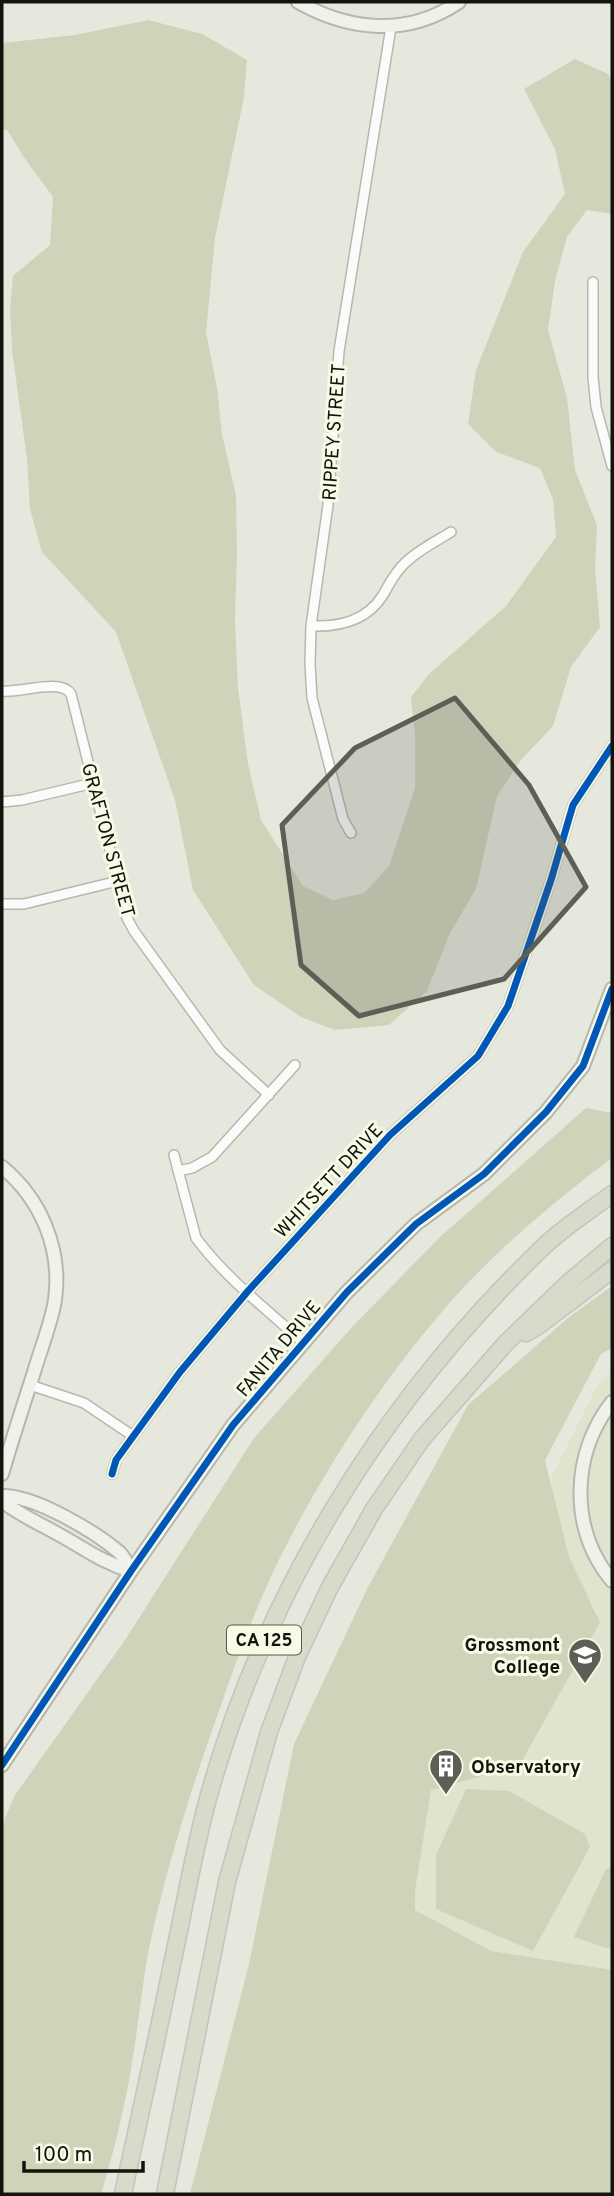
<svg xmlns="http://www.w3.org/2000/svg" width="614" height="2196" viewBox="0 0 614 2196" font-family="Overpass,sans-serif">
	<rect width="100%" height="100%" fill="#e6e8dd"/>
	<!-- built -->
	<path fill="#e1e3cf" d="M612 1372V2025L402 1905 431 1790 516 1757 598 1613 556 1544 552 1476 598 1384Z"/>
	<!-- green -->
	<path fill="#cfd3ba" d="M148 20 202 34 247 60 244 97 215 238 206 332 217 388 222 434 236 496 237 553 235 618 238 688 248 764 261 820 303 886 333 900 364 893 389 866 415 788V735L411 697 429 674 506 606 556 537 553 499 540 468 496 452 468 424 476 370 523 252 565 194 555 149 524 89 575 59 608 74 612 82V214L587 210 567 237 555 281 548 330 567 398 575 470 597 525 595 568 600 627 571 667 553 726 521 760 497 796 476 889 450 933 427 991 389 1025 335 1030 301 1017 254 985 193 890 175 800 116 632 42 552 30 509 27 459 12 350 10 308 13 276 50 245 53 197 23 156 7 130H2V43L75 35Z
		M586 1108 612 1113V1158C551 1204 490 1255 440 1314 382 1382 329 1463 288 1542 261 1593 241 1648 222 1702 193 1783 167 1865 149 1948 143 1979 140 2012 135 2043 128 2094 116 2145 101 2194H2V1825L15 1795 125 1640 254 1438 353 1326 440 1237Z
		M612 1286V1348L601 1354 545 1460 569 1557 600 1622 519 1766 431 1790 415 1891V1910L491 1951 612 1970V2194H190L249 1964 294 1744 368 1587 468 1405 568 1318Z
		M466 1789 509 1791 585 1834 590 1847 533 1951 436 1909V1855Z
		M612 1867V1948H606L574 1937 606 1869Z"/>
	<g fill="none" stroke-linecap="round" stroke-linejoin="round">
		<!-- street casing -->
		<g stroke="#b6b8af" stroke-width="12">
			<path id="street" d="M593 282V377L596 407 612 466
				M311 626C340 627 367 621 383 595 390 583 395 572 405 563 418 550 435 542 451 532
				M2 691C21 693 61 678 71 694L127 918 134 931 220 1050 269 1095
				M2 802 22 800 93 783
				M351 833 343 819 312 698 310 664 311 626 328 505 339 351 391 27
				M2 904H24L118 881
				M174 1155 196 1238C224 1276 268 1311 303 1342
				M178 1171 192 1168 212 1157 295 1065
				M30 1385 84 1403 133 1436
				M112 1474 116 1460 180 1372 248 1291 390 1135 478 1056 508 1006 551 880 573 805 612 746"/>
		</g>
		<!-- secondary casing -->
		<g stroke="#b6b8af" stroke-width="16">
			<path id="secondary" d="M298 2C350 31 407 37 459 2
				M2 1167C41 1199 62 1249 55 1300 51 1324 41 1348 34 1372 23 1406 12 1440 2 1474
				M612 1402C571 1454 569 1529 612 1581
				M2 1496C34 1495 94 1531 119 1552 124 1556 127 1564 131 1571
				M2 1501C19 1515 39 1523 58 1534 84 1548 101 1562 131 1571
				M2 1765 131 1571 233 1425 347 1292 416 1224 484 1174 546 1112 583 1066 612 989"/>
		</g>
		<!-- highway casing -->
		<g stroke="#c2c4be" stroke-width="19">
			<path id="highway" d="M526 1333 538 1326 612 1270
				M123 2194C139 2119 156 2044 171 1969 183 1915 192 1860 206 1806 263 1594 382 1403 540 1250 561 1229 588 1212 612 1194
				M165 2194 227 1882 269 1732 297 1657 330 1587 374 1509 422 1439 505 1344 568 1283 612 1246"/>
		</g>
		<!-- street -->
		<use href="#street" stroke="#fbfcfa" stroke-width="9"/>
		<!-- secondary -->
		<use href="#secondary" stroke="#f1f1ec" stroke-width="12"/>
		<!-- highway -->
		<use href="#highway" stroke="#d8daca" stroke-width="16"/>
		<!-- cycleway casing -->
		<g stroke="#f7fae5" stroke-width="11">
			<path id="cycleway" d="M112 1474 116 1460 180 1372 248 1291 390 1135 478 1056 508 1006 551 880 573 805 612 746
				M2 1765 131 1571 233 1425 347 1292 416 1224 484 1174 546 1112 583 1066 612 989"/>
		</g>
		<!-- cycleway -->
		<use href="#cycleway" stroke="#0057b8" stroke-width="7"/>
	</g>
	<!-- marked area -->
	<path fill="#5d5e56" fill-opacity="0.2" stroke="#5d5e56" stroke-width="5" stroke-linejoin="round" d="M455 698 529 785 586 887 504 979 359 1016 301 965 282 825 355 748Z"/>
	<!-- icons -->
	<defs>
		<g id="university-pin" transform="scale(1.75)"><path d="M0 17L-7.5 6A9.5 9.5 0 1 1 7.5 6Z" fill="#5d5e56" stroke="#f7fae5"/><path d="M0-5L7-2L0 1L-7-2ZM-4 1L0 2.5L4 1V4Q0 6-4 4Z" fill="#fff"/></g>
		<g id="building-pin" transform="scale(1.75)"><path d="M0 17L-7.5 6A9.5 9.5 0 1 1 7.5 6Z" fill="#5d5e56" stroke="#f7fae5"/><path d="M-4-6H4V6H1V3H-1V6H-4ZM-2.5-4.3h1.7v1.8h-1.7ZM.8-4.3h1.7v1.8H.8ZM-2.5-1h1.7V.8h-1.7ZM.8-1h1.7V.8H.8Z" fill="#fff"/></g>
	</defs>
	<g fill-rule="evenodd">
		<use href="#university-pin" x="585" y="1655"/>
		<use href="#building-pin" x="446" y="1766"/>
	</g>
	<g text-anchor="middle" stroke-width="6" stroke-linejoin="round" paint-order="stroke">
		<!-- shield labels -->
		<rect fill="#f7fae5" stroke="#57594e" stroke-width="2" x="227" y="1625.5" width="74" height="29" rx="5"/>
		<g font-size="18" font-weight="bold" fill="#13140d">
			<text x="264" y="1646">CA 125</text>
		</g>
		<!-- street labels -->
		<g font-size="19" fill="#13140d" stroke="#f7fae5">
			<text transform="translate(333 432) rotate(-86)" y="7">RIPPEY STREET</text>
			<text transform="translate(109 840) rotate(75)" y="7">GRAFTON STREET</text>
			<text transform="translate(328 1180) rotate(-47)" y="7">WHITSETT DRIVE</text>
			<text transform="translate(278 1348) rotate(-50)" y="7">FANITA DRIVE</text>
		</g>
		<!-- poi labels -->
		<g font-size="19" font-weight="bold" fill="#13140d" stroke="#f7fae5" text-anchor="end">
			<text x="560" y="1651">Grossmont<tspan x="560" dy="22">College</tspan></text>
			<text x="471" y="1773" text-anchor="start">Observatory</text>
		</g>
	</g>
	<!-- border -->
	<rect width="614" height="2196" fill="none" stroke="#13140d" stroke-width="7"/>
	<!-- scale -->
	<path d="M24 2161v10h119v-10" fill="none" stroke="#13140d" stroke-width="3.5"/>
	<text x="35" y="2161" font-size="21" fill="#13140d" stroke="#f7fae5" stroke-width="5" paint-order="stroke">100 m</text>
</svg>
